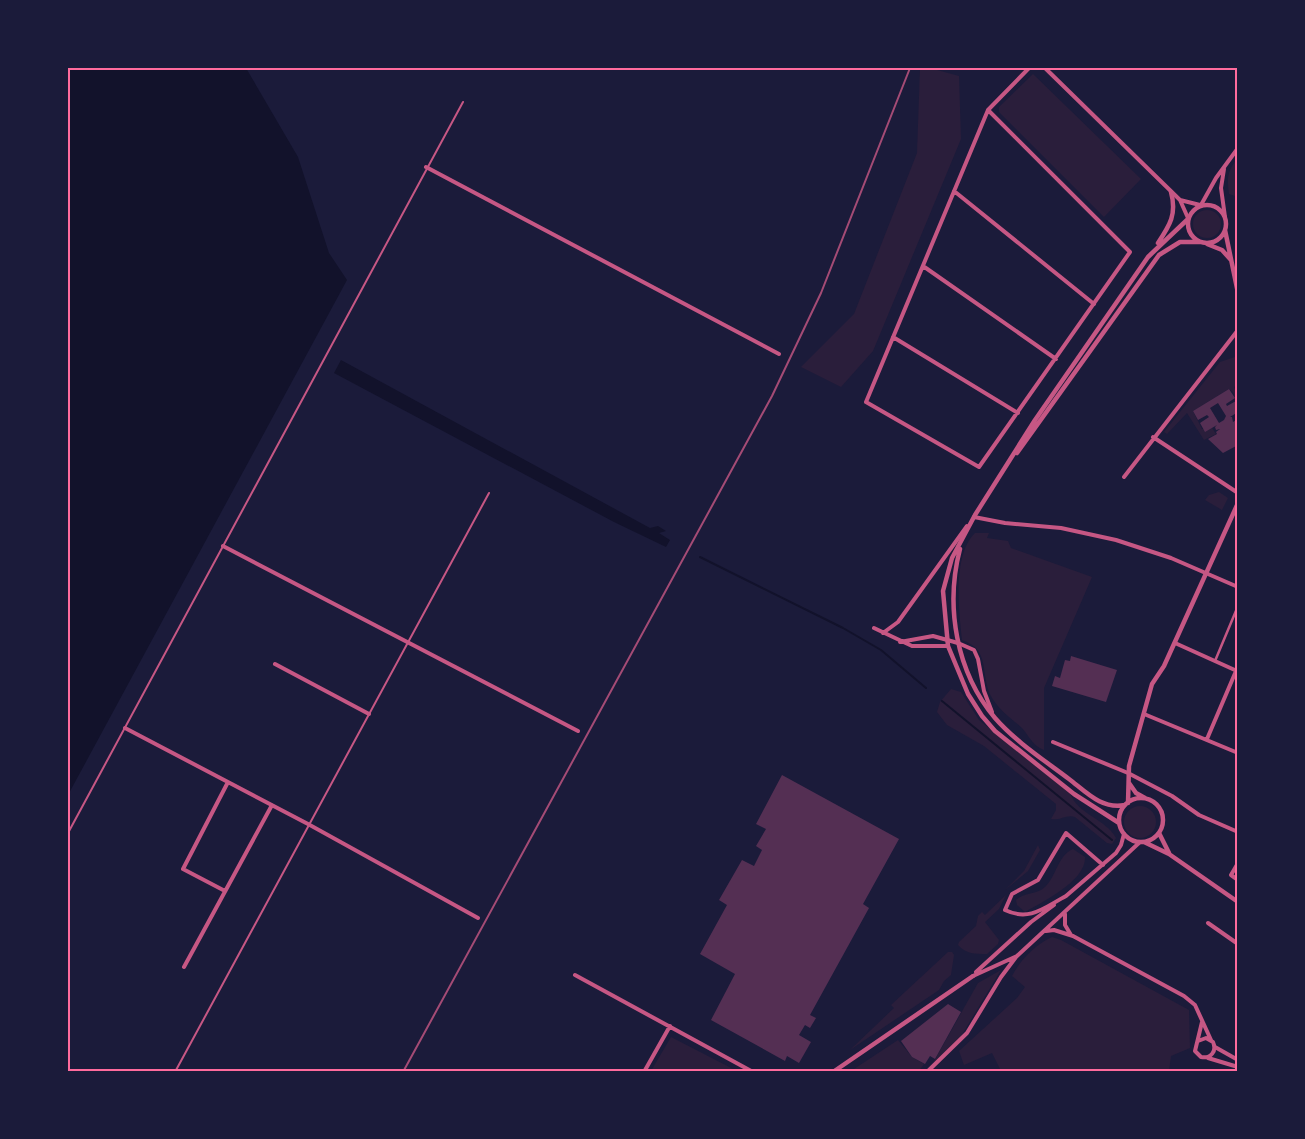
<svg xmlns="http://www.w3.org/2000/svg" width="1305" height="1139" viewBox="0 0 1305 1139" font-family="'PT Sans',sans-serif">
	<rect width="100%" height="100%" fill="#1b1b3a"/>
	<!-- green -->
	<path fill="#2a1e3b" d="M920 68H930L959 76 961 139 873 351 841 387 801 367 854 314 917 153Z
		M1033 74 1141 179 1104 217 999 112V107Z
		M1237 159 1238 160 1237 214 1235 196 1229 194C1227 178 1227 172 1237 159Z
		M1193 224a14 14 0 1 1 28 0a14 14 0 1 1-28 0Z
		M1235 357 1238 384 1234 387 1237 393V403L1233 392 1229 389 1193 411 1202 429 1212 428 1216 434 1204 440 1187 413 1167 434 1164 432 1220 362Z
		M1219 492 1228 498 1222 510 1205 500 1209 495Z
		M975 533H989L987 538 1008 541 1011 548 1092 577 1044 688V750C1033 746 1029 736 1022 728 1011 718 1000 711 992 698 979 675 992 650 962 640 959 612 952 555 975 533Z
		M951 689 961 692 979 720 1070 793C1077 814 1106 819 1116 838L1112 844 1107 843 1075 817C1066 814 1060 821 1051 819L1056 810V804L984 746 947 725 937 712 940 702Z
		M1124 822a16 16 0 1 1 32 0a16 16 0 1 1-32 0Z
		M1038 845 1040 850 1028 871 1005 890 1024 871Z
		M1073 849 1085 857C1086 881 1044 901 1025 912L1017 905 1016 900C1024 892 1037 895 1045 887 1056 877 1058 855 1073 849Z
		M1006 895 999 909 985 922 999 940 998 944 987 954C975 954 966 954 958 945L959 942 976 926 978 916 982 912 985 915Z
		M1052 937 1061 940 1189 1010 1190 1048 1171 1056 1169 1071H1001L992 1053 964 1065 959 1051 1017 998 1025 987 1012 976C1021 959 1035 945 1052 937Z
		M948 952H952L954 955 951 975 944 981 939 990 850 1050 894 1008 891 1005Z
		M1001 970 960 1038 933 1063 978 983Z
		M671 1037 737 1071H651Z
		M898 1040 912 1057 924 1064 919 1071H851Z"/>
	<!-- water -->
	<path fill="#12122b" d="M68 68H246L298 157 329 253 347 280 68 795Z
		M341 360 650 528 658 526 666 531 659 533 670 540 666 547 614 522 334 373Z"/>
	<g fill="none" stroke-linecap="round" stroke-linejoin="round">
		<!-- stream -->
		<path stroke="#12122b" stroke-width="2" d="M700 557 843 628 881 650 926 688
			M942 701 1112 840"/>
	</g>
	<!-- building -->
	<path fill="#542f53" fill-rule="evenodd" d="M1229 389 1235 398 1226 404 1227 406 1236 401 1238 403V412L1230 417H1232L1233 422 1238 419V445L1223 453 1208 439 1217 434 1216 432 1220 429 1216 430 1215 427 1217 425 1205 432 1200 423 1209 417 1207 415 1198 420 1193 411ZM1218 403 1226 416 1224 420 1219 423 1210 408Z
		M1071 656 1117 670 1106 702 1052 686 1055 676 1060 678 1065 660 1070 661Z
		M782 775 899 839 863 904 869 908 810 1015 816 1018 810 1028 805 1025 799 1035 811 1042 799 1063 787 1056 785 1061 711 1020 735 974 700 954 727 905 719 900 742 860 754 866 762 850 756 846 766 829 756 824Z
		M948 1004 961 1012 935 1059 930 1056 925 1064 912 1057 901 1041Z"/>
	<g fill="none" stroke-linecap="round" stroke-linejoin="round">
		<!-- service -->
		<path stroke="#c65784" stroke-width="2" d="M68 833 463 102
			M175 1072 489 493"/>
		<!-- pedestrian -->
		<path stroke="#c65784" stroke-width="2.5" d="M1215 661 1238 606"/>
		<!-- minor -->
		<path stroke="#c65784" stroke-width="4" d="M1045 68 1180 200 1188 218
			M988 110 1130 252 979 467 866 402 988 110 1029 68
			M426 167 779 354
			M1224 169 1221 188 1225 217
			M954 191 1094 304
			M1180 200 1200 205
			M1201 205 1216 178 1238 148
			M923 266 1056 359
			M893 337 1018 413
			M1153 437 1238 493
			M1124 477 1238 330
			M974 517 1005 523 1061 528 1116 540 1171 558 1238 587
			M223 546 578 731
			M874 628 912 646H948
			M883 633 898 622 967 526
			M900 642 933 636 958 643 974 650 978 659 984 691 992 712
			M1175 643 1237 671
			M275 664 369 714
			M1144 714 1238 753
			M125 728 308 824 478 918
			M1207 739 1236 671
			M1053 742 1128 773 1172 796 1199 815 1238 832
			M1238 863 1231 875 1238 880
			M225 891 183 869 228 782
			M1066 896C1045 907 1030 922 1005 910L1012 894 1038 880 1066 833 1103 865
			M1066 896 1116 853 1121 845 1124 834
			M1065 914V925L1071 935
			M1208 923 1238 944
			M1046 931 1054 930 1073 936 1184 996 1195 1005 1211 1040
			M184 967 272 805
			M976 972 1031 922 1054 905
			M575 975 753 1072
			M973 976 1017 956 1140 842
			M1198 1041 1206 1038 1213 1042C1217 1051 1211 1059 1201 1057L1195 1051 1202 1022
			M1215 1047 1238 1060
			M1208 1058 1238 1067
			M644 1072 670 1026
			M927 1072 967 1033 1001 977 1016 957"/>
		<!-- tertiary -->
		<path stroke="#c65784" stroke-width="4.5" d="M1188 224a19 19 0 1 1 38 0a19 19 0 1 1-38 0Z
			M1225 230 1238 293
			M1158 243C1170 225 1177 214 1171 192
			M1207 244 1222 250 1231 260
			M1017 453 1159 255 1180 242H1201
			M960 549C945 606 956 672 995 718 1016 742 1044 760 1069 779 1086 792 1102 810 1125 805
			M1129 783 1136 793 1145 798
			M1119 820a22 22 0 1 1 44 0a22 22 0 1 1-44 0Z
			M1128 803 1129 766 1152 684 1164 666 1238 503
			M1119 823 1074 794 995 731 982 716 968 694 948 646 943 591 952 558 975 515 1035 420 1148 257 1188 219
			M1159 833 1169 853
			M1144 842 1169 854 1238 902
			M833 1072 973 976"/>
		<!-- rail -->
		<path stroke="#a44b75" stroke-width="2" d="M403 1072 772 396 821 293 910 68"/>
	</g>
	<!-- border -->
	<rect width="1305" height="1139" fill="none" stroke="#1b1b3a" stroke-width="138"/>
	<rect x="69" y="69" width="1167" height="1001" fill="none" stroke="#ff6b9d" stroke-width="2"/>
</svg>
